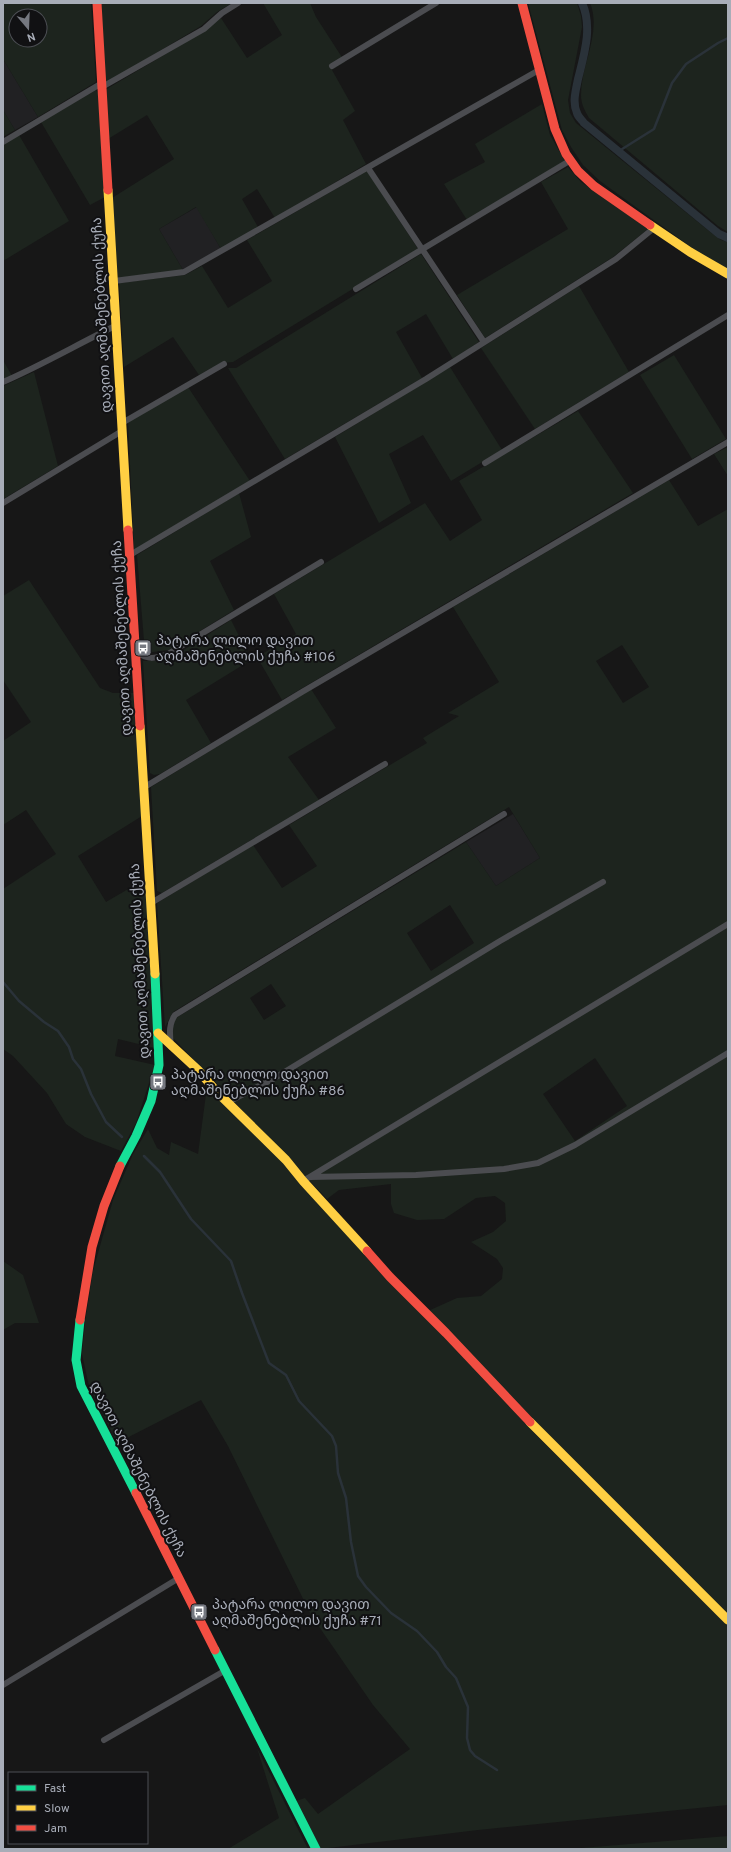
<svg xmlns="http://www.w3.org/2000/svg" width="731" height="1852" viewBox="0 0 731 1852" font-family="Overpass,'Noto Sans Georgian',sans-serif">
	<rect width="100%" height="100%" fill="#171717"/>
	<!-- built -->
	<path fill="#212123" d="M3 59 38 117 15 130 3 110Z
		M197 207 221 249 183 270 159 229Z
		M513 814 540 858 496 886 466 842Z"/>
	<!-- green -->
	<path fill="#1d241e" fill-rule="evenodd" d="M3 3H91L96 82 38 117 3 59ZM16 16H40V40H16Z
		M101 3H232L217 12 201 26 105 84Z
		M263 3H310L316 17 345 62 332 70 355 111 343 120 366 164 275 218 257 189 242 199 258 227 221 249 196 207 159 229 183 270 118 278 112 198 174 159 147 115 108 139 105 90 206 30 221 18 247 58 282 35Z
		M528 3H577L581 16 582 27 568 100 570 113 576 123 709 231 721 240 728 242V270L706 258 600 181 583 165 571 147 562 130Z
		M590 3H728V232L718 226 589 118C585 111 581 104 581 95 581 65 602 32 590 3Z
		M96 90 98 93 105 197 90 205 41 122Z
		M542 104 550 135 565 161 467 220 444 184 485 162 475 144Z
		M3 110 15 130 3 137Z
		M19 135 69 221 3 261V144Z
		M568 167 581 182 648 229 613 257 485 338 457 295 568 229 541 182Z
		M367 171 418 249 233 362 221 363 199 375 173 337 124 367 119 283 185 275 202 266 228 308 272 281 247 240Z
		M421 254 479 342 453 359 426 314 396 332 422 378 285 459 228 368H236Z
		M579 286 629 372 535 429 481 348Z
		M674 355 726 439 692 459 640 375Z
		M3 360 12 376 3 379Z
		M450 367 502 450 451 481 423 435 389 454 411 503 379 523 335 437Z
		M34 372 58 466 3 499V386Z
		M188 387 250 481 134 550 128 422Z
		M578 411 633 493 282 700 257 657 296 634 274 594 425 503 450 541 482 520 459 481Z
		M728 447V476L714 454Z
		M669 480 698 526 728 509V1617L525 1414 428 1311 457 1298 481 1296 502 1279 503 1268 497 1259 471 1242 493 1232 506 1221 505 1203 495 1196 476 1198 444 1219 417 1220 394 1213 391 1204V1184L339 1190 327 1199 173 1038V1024L176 1018 466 842 496 886 540 858 509 807 173 1012 165 1027 157 903 253 845 282 888 317 866 289 825 427 743 423 738 459 716 448 713 499 682 453 607ZM622 645 649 687 623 703 596 661ZM450 905 474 943 431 971 407 933ZM271 984 286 1006 264 1020 250 998ZM595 1058 627 1106 575 1141 543 1094Z
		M239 493 251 537 210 561 234 610 169 650 145 653 137 555Z
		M29 580 100 688 113 693H134L142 816 78 856 106 902 147 878 155 1048 118 1039 115 1056 155 1065 136 1123 121 1151 85 1137 66 1124 47 1093 13 1056 3 1049V889L56 854 26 810 3 825V741L31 722 3 680V596Z
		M231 620 251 660 186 700 211 743 160 774 154 775 150 773 143 661H158L171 658Z
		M311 689 336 728 288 757 319 800 162 893 157 891 151 787Z
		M207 1087 244 1119 320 1204 535 1434 695 1591 728 1626V1805L478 1830 320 1849 296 1801 305 1798 318 1814 410 1749 373 1705 311 1615 228 1446 201 1400 117 1443 89 1386 82 1354 85 1322 93 1271 113 1200 133 1154 148 1129 157 1148 169 1155 171 1142 198 1154Z
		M3 1261 23 1275 39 1323H15L3 1330Z
		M257 1748 308 1849H228L279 1818Z
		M728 1836V1849H569Z"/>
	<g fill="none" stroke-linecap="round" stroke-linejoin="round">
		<!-- stream -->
		<path stroke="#2a3239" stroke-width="2.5" d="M619 151 654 129 672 83 686 64 718 43 728 38
			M3 982 19 1001 44 1022 58 1031 69 1047 73 1059 81 1069 91 1094 106 1122 122 1137
			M144 1156 160 1172 191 1219 231 1261 242 1293 269 1363 286 1375 299 1401 332 1436 336 1446 338 1473 346 1498 351 1542 358 1576 366 1587 391 1613 417 1631 437 1652 446 1667 456 1678 468 1707 467 1738 470 1750 475 1756 497 1770"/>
		<!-- canal -->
		<path stroke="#2a3239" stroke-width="8" d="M582 3C593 27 584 55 578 79 576 90 572 102 577 113 578 117 582 120 584 123L719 234 728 238"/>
		<!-- street -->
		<path stroke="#4b4c50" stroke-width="6" d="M332 66 436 3
			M102 87 204 29 222 13 238 3
			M3 142 102 83
			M368 168 484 342
			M114 281 184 272 539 70
			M356 289 571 160
			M3 382C42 365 78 344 117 325
			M122 423 224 364
			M485 463 728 315
			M3 503 122 431
			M130 555 426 379 616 259 654 228
			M136 652C149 660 153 659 168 654L321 562
			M143 788 302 692 728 442
			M151 903 385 764
			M171 1047C170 1035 168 1025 175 1015L504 814
			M228 1102 273 1079 500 941 603 882
			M310 1177 416 1175 504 1169 538 1163 575 1145 728 1053
			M303 1181 728 924
			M3 1685 179 1578
			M104 1740 226 1670"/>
		<!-- fast -->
		<path stroke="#16e098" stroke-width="9" d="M120 1166 136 1136 151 1101 159 1065 155 974
			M80 1320 76 1360 81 1386 136 1493
			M215 1650 316 1849"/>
		<!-- slow -->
		<path stroke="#ffcf43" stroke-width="9" d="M108 190 128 530
			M650 225 690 252 728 274
			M140 726 155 974
			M158 1033 198 1070 217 1092 286 1160 303 1181 367 1251
			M530 1422 728 1620"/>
		<!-- jam -->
		<path stroke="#f24e42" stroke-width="9" d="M97 3 108 190
			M522 3 555 129 566 154 578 171 594 186 650 225
			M128 530 140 726
			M367 1251 390 1277 446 1333 530 1422
			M80 1320 92 1247 104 1206 120 1166
			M136 1493 215 1650"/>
	</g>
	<!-- icons -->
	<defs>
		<g id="bus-square" transform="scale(0.9)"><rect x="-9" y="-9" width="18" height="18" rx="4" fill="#757880" stroke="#111113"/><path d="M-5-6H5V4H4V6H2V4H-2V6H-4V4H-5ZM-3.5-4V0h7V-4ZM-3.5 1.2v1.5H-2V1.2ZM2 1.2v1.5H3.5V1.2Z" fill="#fff"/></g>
	</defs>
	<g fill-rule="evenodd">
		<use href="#bus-square" x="143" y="648"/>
		<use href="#bus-square" x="158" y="1082"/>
		<use href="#bus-square" x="199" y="1612"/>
	</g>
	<g text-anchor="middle" stroke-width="4" stroke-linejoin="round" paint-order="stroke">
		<!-- street labels -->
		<g font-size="14" fill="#a8adb8" stroke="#111113">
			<text transform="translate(101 315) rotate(-93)" y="5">დავით აღმაშენებლის ქუჩა</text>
			<text transform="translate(121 638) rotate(-93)" y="5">დავით აღმაშენებლის ქუჩა</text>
			<text transform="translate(139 961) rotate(-93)" y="5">დავით აღმაშენებლის ქუჩა</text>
			<text transform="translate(139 1469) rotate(63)" y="5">დავით აღმაშენებლის ქუჩა</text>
		</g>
		<!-- poi labels -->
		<g font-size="14" fill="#a8adb8" stroke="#111113" text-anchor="start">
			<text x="156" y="645">პატარა ლილო დავით<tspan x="156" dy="16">აღმაშენებლის ქუჩა #106</tspan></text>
			<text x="171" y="1079">პატარა ლილო დავით<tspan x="171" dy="16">აღმაშენებლის ქუჩა #86</tspan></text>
			<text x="212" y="1609">პატარა ლილო დავით<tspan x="212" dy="16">აღმაშენებლის ქუჩა #71</tspan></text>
		</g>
	</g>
	<!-- border -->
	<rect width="731" height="1852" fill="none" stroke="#a8adb8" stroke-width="8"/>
	<!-- legend -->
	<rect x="8" y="1772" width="140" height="72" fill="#111113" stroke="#4d4f55"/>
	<rect x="16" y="1785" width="20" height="6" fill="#16e098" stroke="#4d4f55"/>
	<text x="44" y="1792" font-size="12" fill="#a8adb8">Fast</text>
	<rect x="16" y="1805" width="20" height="6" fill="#ffcf43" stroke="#4d4f55"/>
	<text x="44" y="1812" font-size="12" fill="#a8adb8">Slow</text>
	<rect x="16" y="1825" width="20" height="6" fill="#f24e42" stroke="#4d4f55"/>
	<text x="44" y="1832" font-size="12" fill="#a8adb8">Jam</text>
	<!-- north arrow -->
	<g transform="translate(28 28) rotate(161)"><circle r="19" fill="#111113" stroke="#4d4f55"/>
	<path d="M0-3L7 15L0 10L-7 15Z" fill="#757880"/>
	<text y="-6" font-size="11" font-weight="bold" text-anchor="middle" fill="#a8adb8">N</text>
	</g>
</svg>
